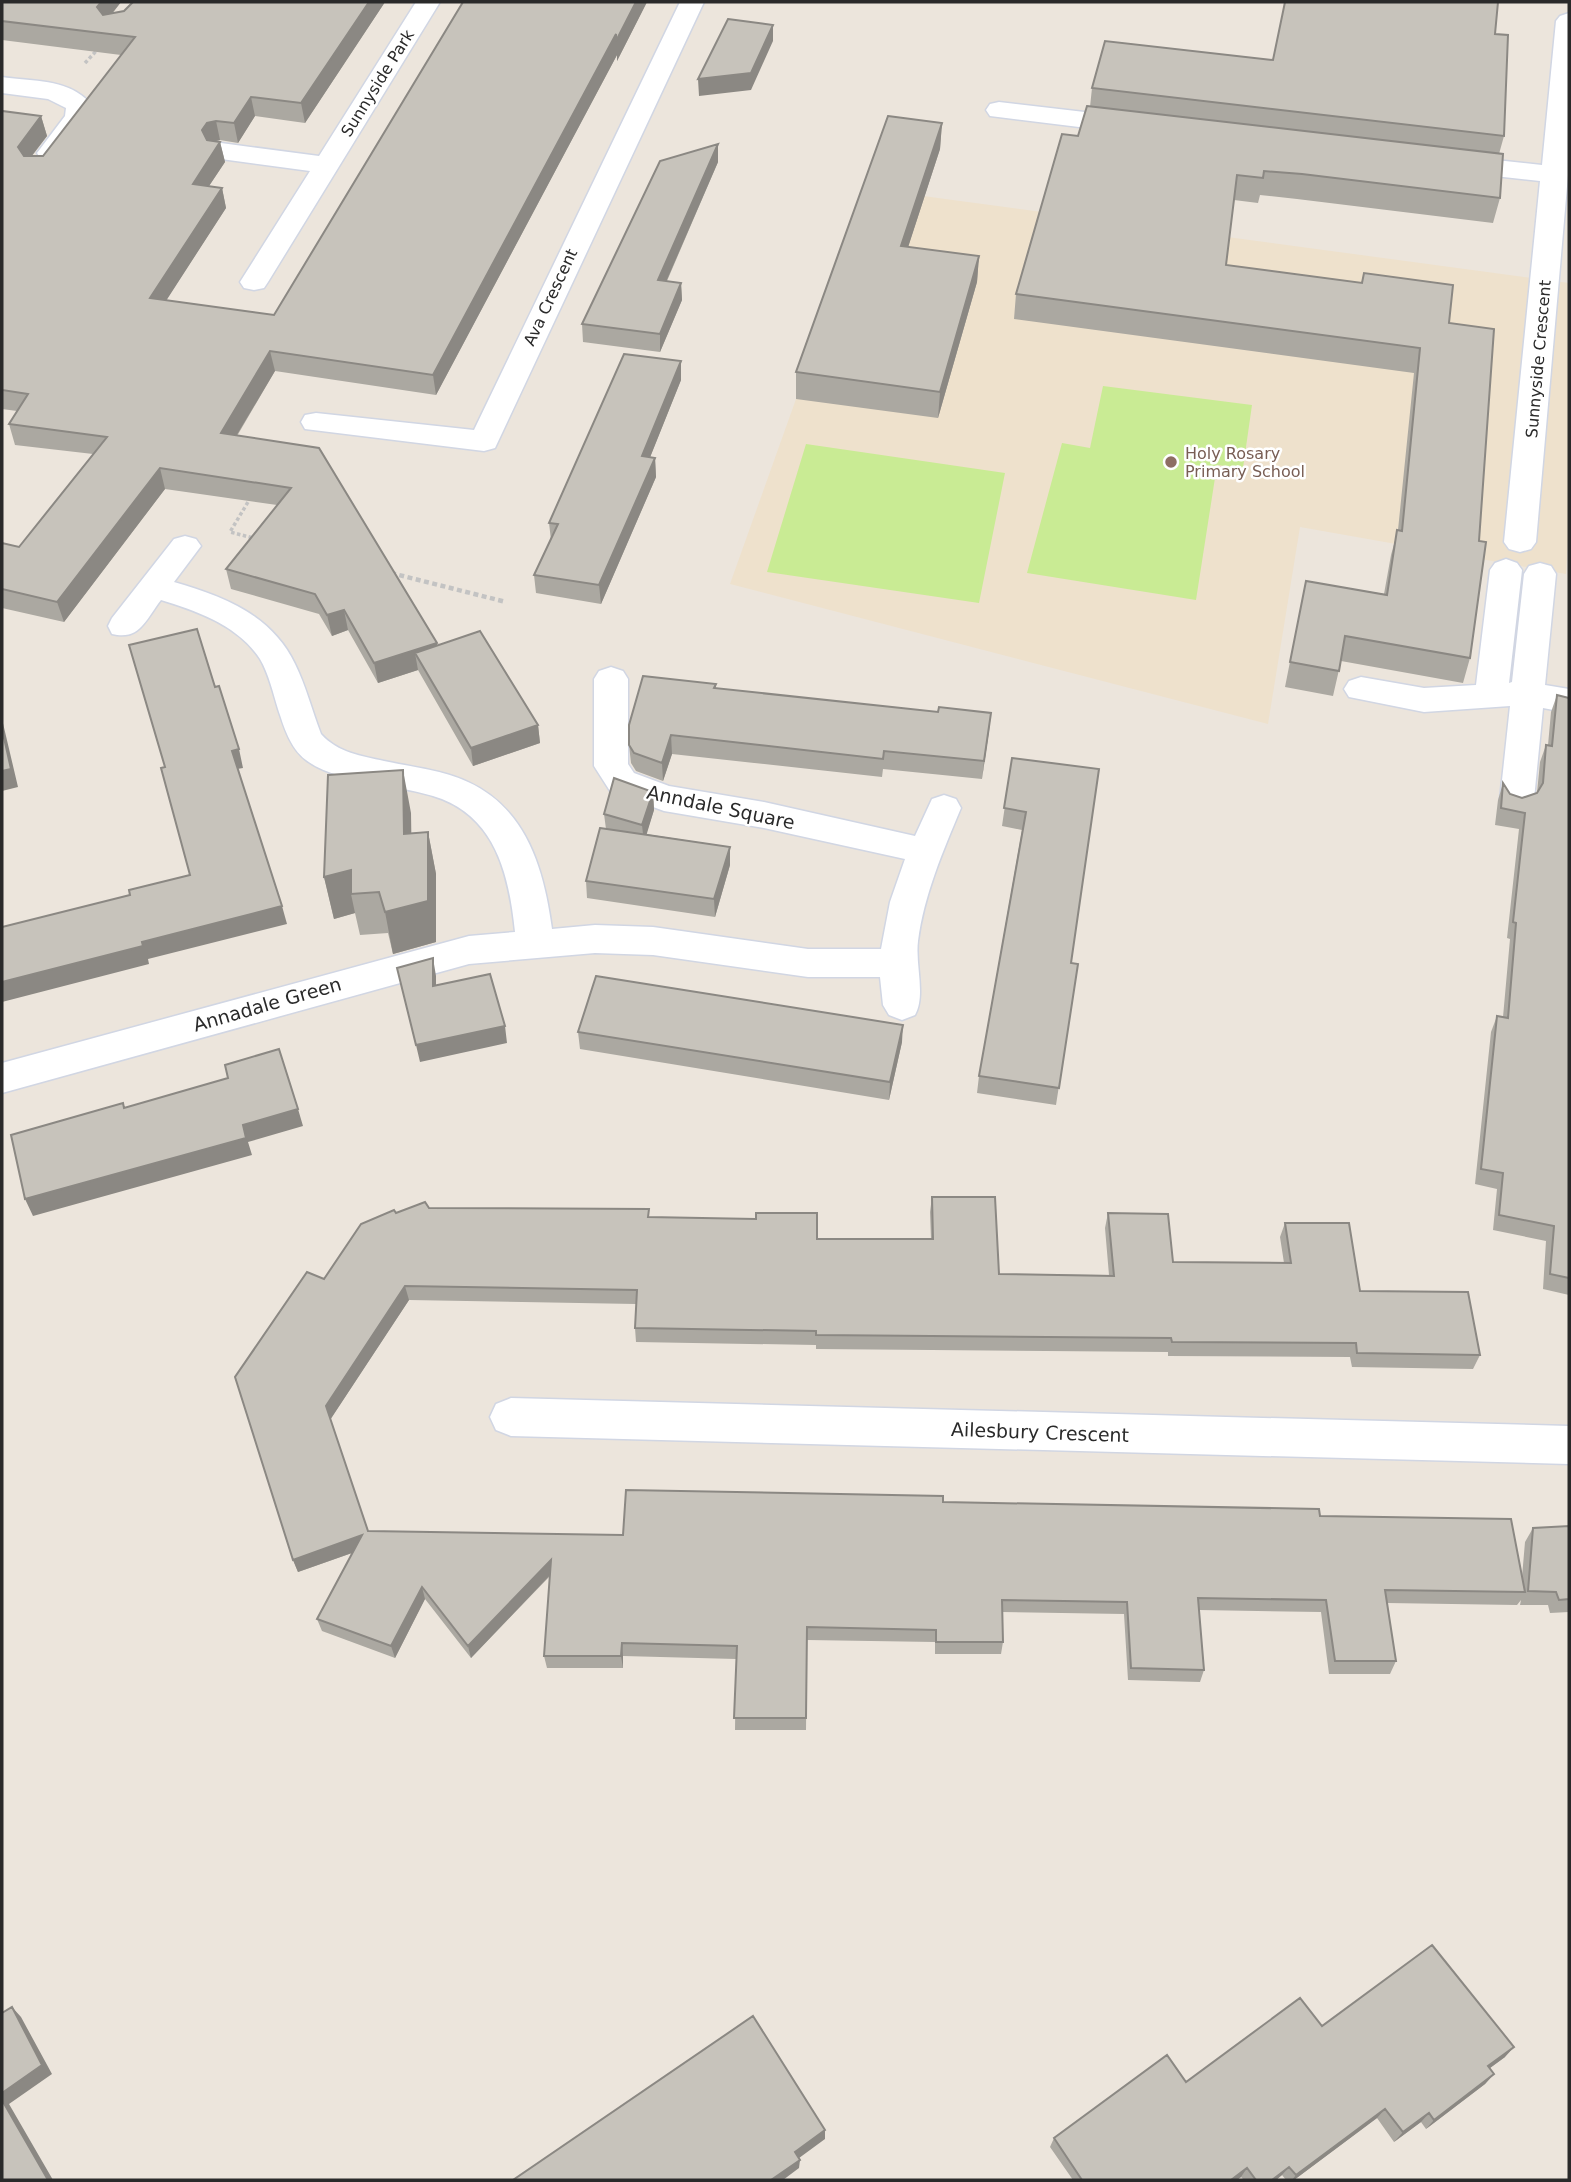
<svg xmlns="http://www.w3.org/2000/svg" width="1571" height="2182" viewBox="0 0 1571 2182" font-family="'DejaVu Sans',sans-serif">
	<rect width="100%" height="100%" fill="#ece5dc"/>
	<!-- education -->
	<path fill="#eee1cc" d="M871 189 1569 283V526L1566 574 1300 527 1268 724 730 584Z"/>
	<!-- pitch -->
	<path fill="#c9eb94" d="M1103 386 1252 405 1243 468 1217 465 1196 600 1027 573 1062 443 1090 448Z
		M806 444 1005 473 979 603 767 572Z"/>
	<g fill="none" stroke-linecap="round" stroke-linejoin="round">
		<!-- minor casing -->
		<g stroke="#d1d6e3" stroke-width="3">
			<path id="minor" d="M416 2H440L268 282 264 288 254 290 244 288 240 282 310 171 221 159 212 157 208 151 212 145 221 143 319 156Z
				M680 2H704L495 448 484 451 305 429 301 422 305 415 316 413 474 430Z
				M1569 13 1568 175 1536 542 1531 549 1520 552 1509 549 1504 542 1540 181 1449 171 1440 169 1436 163 1440 157 1449 155 1542 165 1556 21 1560 16Z
				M2 77C27 81 60 79 81 95 84 97 91 103 92 107 95 116 65 156 56 159 51 162 46 160 41 159L37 153 65 116 66 108 48 99 2 93Z
				M999 102 1136 118 1145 120 1149 126 1145 132 1136 134 990 116 986 110 990 104Z
				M185 536 196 539 201 546 174 582C223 596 272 615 295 664 306 686 312 711 321 734 338 753 362 756 384 761 412 767 442 770 468 782 527 809 544 870 552 929L595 925 653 927 808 949H881L890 902 905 859 764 828 664 811 610 791 594 766V679L599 671 611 667 623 671 628 679V764L634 773 669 786 764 802 915 836 932 799 944 795 956 799 961 808C943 851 924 895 918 941 915 965 926 995 915 1015L902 1020 889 1015 883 1005 880 977H808L653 955 595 953 469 964 2 1093V1063L469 936 515 932C509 875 496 815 433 796 413 790 391 787 371 783 349 778 324 774 306 760 290 748 284 727 278 709 273 693 269 674 260 659 239 626 197 611 161 600 146 619 140 641 112 634L108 626 112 618 174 539Z
				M1506 559 1517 563 1522 570 1509 683 1512 682 1524 574 1529 566 1540 563 1551 566 1556 574 1545 685 1569 689V713L1543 708 1534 799 1529 808 1517 812 1505 808 1500 799 1510 706 1424 712 1349 697 1344 689 1349 681 1361 677 1424 688 1476 685 1490 570 1495 563Z
				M511 1398 1569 1426V1464L511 1436 496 1430 490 1417 496 1404Z"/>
		</g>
		<!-- path-far1 -->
		<path stroke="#c3c3c3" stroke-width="3.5" stroke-dasharray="3.5 2.5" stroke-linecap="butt" d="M85 63 98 49
			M251 497 230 532 257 539"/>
		<!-- path -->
		<path stroke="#c3c3c3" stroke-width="4.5" stroke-dasharray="5 3.5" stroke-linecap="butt" d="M391 573 506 602"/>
		<!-- minor -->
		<use href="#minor" fill="#fff" fill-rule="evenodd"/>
	</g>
	<!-- wall -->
	<path fill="#aba8a1" d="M2 2H121L112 14 124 11 133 2H385L305 123 255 116 238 143 220 140 216 141 220 142 225 162 209 186 222 188 226 208 166 300 274 315 463 2H647L617 61V55L436 395 275 371 237 436 319 448 437 645 538 725 540 743 473 766 418 670 378 683 348 630 332 636 319 614 231 589 226 569 277 505 165 489 64 622 2 608V543L19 547 93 454 15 445 9 424 17 411 2 409V111L41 116 47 136 32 156H43L121 55 2 40Z
		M1495 34 1504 136 1499 154 1500 198 1493 223 1297 199 1260 195 1258 203 1234 200 1226 265 1362 283 1364 273 1449 323 1470 658 1463 683 1341 661 1333 696 1285 687 1306 581 1384 594 1391 555 1398 530 1414 373 1014 319 1016 294 1090 107 1092 88 1273 60Z
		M942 123 940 149 908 247 979 256 977 282 938 418 796 399V372Z
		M718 144V162L667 281 681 283 682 300 660 352 583 342 582 324Z
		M681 361V380L650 457 655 458 656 477 601 604 536 593 534 575 551 540 549 523Z
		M716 684V688L938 712 991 713 982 779 883 769 882 777 672 754 663 781 636 771 631 763 629 745Z
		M1557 695 1569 698V1295L1543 1289 1546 1241 1493 1230 1497 1189 1475 1184 1491 1032 1497 1016 1503 1017 1510 939 1507 938 1519 829 1495 825 1498 800 1503 783 1510 794 1522 798 1537 793 1540 762 1546 745H1548L1551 712Z
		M1012 758 1071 963 1078 964 1056 1105 977 1093 979 1076 1022 830 1002 826Z
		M653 792 654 810 646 834 730 847V865L715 917 587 898 586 881 606 829 604 814Z
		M411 813V833L428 832 436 874V942L393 954 388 933 360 935 355 913 334 919 324 877Z
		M578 1032 902 1042 889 1100 580 1049Z
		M932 1197 999 1274 1109 1275 1105 1228 1108 1213 1173 1262 1284 1263 1280 1237 1285 1223 1360 1291 1480 1355 1473 1369 1352 1367 1350 1357 1168 1356V1352L816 1349V1345L636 1342 635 1328 636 1304 409 1300 330 1420 368 1531 623 1535 943 1502 1320 1516 1522 1577 1525 1542 1533 1528 1569 1526V1612L1550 1613 1548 1605H1520L1521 1600 1517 1605 1387 1603 1396 1661 1390 1674H1329L1321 1612 1199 1610 1204 1670 1200 1682 1128 1680 1124 1614 1002 1612 1003 1642 1001 1654H935V1642L807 1640 806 1730H735L736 1659 623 1656V1668H547L544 1656 550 1576 471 1658 425 1599 395 1658 322 1631 317 1619 352 1553 298 1572 293 1560 324 1279 396 1213 429 1208 649 1209V1217L817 1239H931L930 1212Z
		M1322 2026 1505 2057 1490 2068 1494 2074 1485 2084 1426 2129 1421 2122 1394 2142 1377 2118 1294 2180H1286L1282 2175 1276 2180H1244L1241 2177 1237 2180H1073L1050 2147 1054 2138Z"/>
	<!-- shaded-wall -->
	<path fill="#8b8883" d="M101 2H121L101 27 97 7Z
		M369 2H385L305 123 301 103Z
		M636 2H647L617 61V55L436 395 433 375 616 34Z
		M773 25V41L751 90 699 96 698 79Z
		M251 97 255 116 238 143 234 123Z
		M41 116 47 136 23 167 18 147Z
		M216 121 220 140 211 142 206 150 202 130 207 123Z
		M942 123 940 149 900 272 901 246Z
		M220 142 225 162 197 204 193 184Z
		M718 144V162L659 298 658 280Z
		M222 188 226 208 155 318 150 298Z
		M979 256 977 282 938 418 940 392Z
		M681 283 682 300 660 352V334Z
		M270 351 275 371 226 453 221 433Z
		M681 361V380L643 475 642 456Z
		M655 458 656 477 601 604 599 585Z
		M160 468 165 489 64 622 57 602Z
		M344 610 348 630 332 636 327 615Z
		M437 643 440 663 415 653 418 670 378 683 374 663Z
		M991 713 989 731 982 779 984 761Z
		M2 719 18 787 2 791Z
		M538 725 540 743 473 766 471 748Z
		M671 735 672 754 663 781 662 763Z
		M239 749 243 768 237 769 232 751Z
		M403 770 411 813 412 876 404 834Z
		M653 792 654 810 644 843 642 825Z
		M428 832 436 874V942L393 954 385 912Z
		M730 847V865L715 917 714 899Z
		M351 870V894L355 913 334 919 324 877Z
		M282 906 287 924 148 959 149 964 2 1002V982L142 942Z
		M433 958 436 976V1004L433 986Z
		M903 1025 902 1042 889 1100 890 1082Z
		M505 1026 507 1043 420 1062 416 1045Z
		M298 1109 303 1126 248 1142 252 1155 33 1216 25 1199 243 1125Z
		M405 1286 409 1300 330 1420 326 1406Z
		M362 1535 366 1548 298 1572 293 1560Z
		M551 1560 553 1572 471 1658 468 1646Z
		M422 1587 425 1599 395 1658 391 1646Z
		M622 1643 623 1656V1668L621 1656Z
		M12 2007 21 2017 52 2074 9 2104 53 2180H48L2 2100Z
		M1514 2047 1505 2057 1479 2076 1488 2066Z
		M1494 2074 1485 2084 1426 2129 1434 2120Z
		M1385 2109 1377 2118 1294 2180H1292L1296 2175Z
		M1429 2113 1421 2122 1394 2142 1403 2132Z
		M825 2130V2139L795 2161V2152Z
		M800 2160 799 2168 783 2180H771Z
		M1289 2167 1282 2175 1276 2180H1272Z
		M1247 2168 1241 2177 1237 2180H1231Z"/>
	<!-- building -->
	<path fill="#c7c3bb" stroke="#8b8883" stroke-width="2" d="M2 2H101L97 7 103 15 124 11 133 2H369L301 103 251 97 234 123 216 121 207 123 202 130 207 140 220 142 193 184 222 188 150 298 274 315 463 2H636L616 41V34L433 375 270 351 221 433 319 448 437 643 374 663 344 610 327 615 315 594 226 569 291 488 160 468 57 602 2 589V543L19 547 107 437 9 424 28 394 2 390V111L41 116 18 147 24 156H43L135 37 2 21Z
		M1285 2H1498L1495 34 1508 35 1504 136 1092 88 1105 41 1273 60Z
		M728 19 773 25 751 73 698 79Z
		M1087 106 1503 154 1500 198 1302 174 1264 171 1263 178 1237 175 1226 265 1362 283 1364 273 1453 285 1449 323 1494 329 1479 541 1486 542 1470 658 1345 636 1339 671 1290 662 1306 581 1387 595 1397 530 1402 531 1420 348 1016 294 1062 134 1078 136Z
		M888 116 942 123 901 246 979 256 940 392 796 372Z
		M718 144 658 280 681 283 660 334 582 324 660 161Z
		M624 354 681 361 642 456 655 458 599 585 534 575 558 524 549 523Z
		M197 629 215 687 219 686 239 749 232 751 282 906 142 942 143 946 2 982V927L130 895 129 890 190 875 161 768 165 767 129 645Z
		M480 631 538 725 471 748 415 653Z
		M643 676 716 684 714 688 892 707 938 712 939 707 991 713 984 761 884 751 883 759 671 735 662 763 634 753 629 745V725Z
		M1557 695 1569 698V1278L1550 1274 1554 1226 1499 1215 1503 1173 1481 1169 1497 1016 1508 1018 1516 923 1513 922 1525 813 1501 808 1503 783 1510 794 1522 798 1537 793 1543 783 1546 745 1552 746Z
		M2 729 11 769 2 771Z
		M1012 758 1099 769 1071 963 1078 964 1059 1088 979 1076 1026 812 1004 808Z
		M403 770 404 834 428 832V901L385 912 379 892 351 894V870L324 877 328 775Z
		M614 778 653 792 642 825 604 814Z
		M600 828 730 847 714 899 586 881Z
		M433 958V986L490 974 505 1026 416 1045 397 968Z
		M596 976 903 1025 890 1082 578 1032Z
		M279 1049 298 1109 243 1125 246 1138 25 1199 11 1135 123 1103 124 1108 228 1078 225 1065Z
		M932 1197H995L999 1274 1114 1276 1108 1213 1168 1214 1173 1262 1291 1263 1285 1223H1349L1360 1291 1468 1292 1480 1355 1357 1353 1356 1343 1172 1342 1171 1338 816 1335V1331L635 1328 637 1290 405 1286 326 1406 368 1531 623 1535 626 1490 943 1496V1502L1319 1509 1320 1516 1511 1519 1525 1592 1385 1590 1396 1661H1335L1326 1600 1198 1598 1204 1670 1131 1668 1127 1602 1002 1600 1003 1642H936V1630L807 1627 806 1718H734L737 1646 622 1643 621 1656H544L551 1560 468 1646 422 1587 391 1646 317 1619 362 1535 293 1560 235 1377 307 1272 324 1279 361 1224 394 1210 396 1213 425 1202 429 1208 649 1209 648 1217 756 1219V1213H817V1239H933Z
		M1569 1526V1599L1559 1600 1556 1592 1528 1591 1533 1528Z
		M1432 1945 1514 2047 1488 2066 1494 2074 1434 2120 1429 2113 1403 2132 1385 2109 1296 2175 1289 2167 1272 2180H1256L1247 2168 1231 2180H1082L1054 2138 1167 2055 1186 2082 1300 1998 1322 2026Z
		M12 2007 42 2065 2 2093V2013Z
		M753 2016 825 2130 795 2152 800 2160 771 2180H513Z
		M2 2100 48 2180H2Z"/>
	<!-- markers -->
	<circle fill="#8d6e63" stroke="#fff" stroke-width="2.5" cx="1171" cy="462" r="7"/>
	<g text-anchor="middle" stroke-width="5" stroke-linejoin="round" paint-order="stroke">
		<!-- far-street labels -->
		<g font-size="16" fill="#2a2a2a" stroke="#fff">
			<text transform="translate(377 83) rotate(-58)" y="6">Sunnyside Park</text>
			<text transform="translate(550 297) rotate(-65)" y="6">Ava Crescent</text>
			<text transform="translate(1538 359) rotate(-85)" y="6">Sunnyside Crescent</text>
		</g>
		<!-- far-education labels -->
		<g font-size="16" fill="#785e54" stroke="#fff" text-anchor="start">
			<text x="1185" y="459">Holy Rosary<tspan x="1185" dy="18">Primary School</tspan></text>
		</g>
		<!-- street labels -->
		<g font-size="19" fill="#2a2a2a" stroke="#fff">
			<text transform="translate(721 807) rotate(12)" y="7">Anndale Square</text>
			<text transform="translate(267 1004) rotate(-16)" y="7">Annadale Green</text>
			<text transform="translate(1040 1432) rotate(2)" y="7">Ailesbury Crescent</text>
		</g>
	</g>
	<!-- border -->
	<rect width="1571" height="2182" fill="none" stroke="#2a2a2a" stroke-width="7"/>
</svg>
